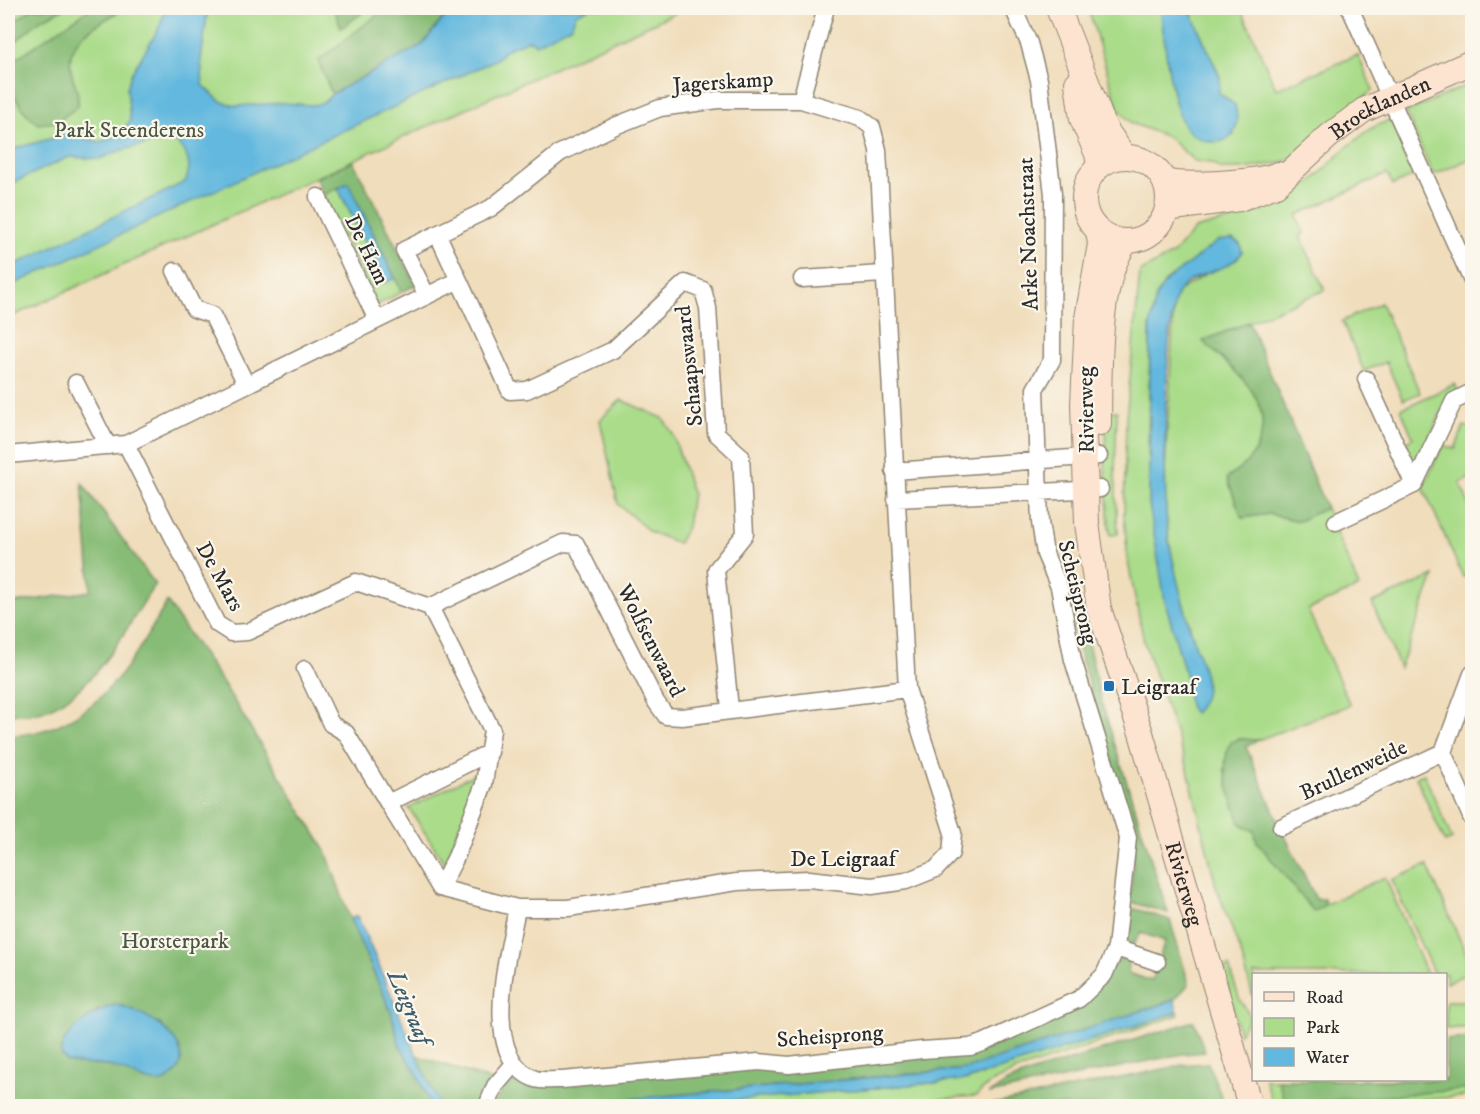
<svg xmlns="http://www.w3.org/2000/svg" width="1480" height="1114" viewBox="0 0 1480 1114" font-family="'IM FELL DW Pica',serif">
	<rect width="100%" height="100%" fill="#fbf7ec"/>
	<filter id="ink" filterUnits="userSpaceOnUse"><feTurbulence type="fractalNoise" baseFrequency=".0167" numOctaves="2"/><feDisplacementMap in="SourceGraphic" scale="12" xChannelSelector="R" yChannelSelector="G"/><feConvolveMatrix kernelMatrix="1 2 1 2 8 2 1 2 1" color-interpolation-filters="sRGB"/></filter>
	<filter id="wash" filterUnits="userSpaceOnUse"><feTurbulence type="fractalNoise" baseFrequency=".008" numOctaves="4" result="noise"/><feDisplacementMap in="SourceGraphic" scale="24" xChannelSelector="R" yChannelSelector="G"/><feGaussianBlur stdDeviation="1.35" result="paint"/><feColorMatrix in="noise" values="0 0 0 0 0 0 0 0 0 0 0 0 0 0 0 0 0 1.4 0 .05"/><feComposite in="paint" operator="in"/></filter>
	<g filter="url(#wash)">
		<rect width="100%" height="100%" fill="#f0ddbb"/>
		<!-- green -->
		<path fill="#aadc8a" stroke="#6a845a" stroke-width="1.5" fill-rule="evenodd" d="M8 8H686L8 318Z
			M1088 8H1160L1174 91 1219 142 1234 135 1226 98 1219 93 1220 77 1189 8H1241L1276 89 1358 55 1373 90 1290 159 1280 163 1244 169H1221L1211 163 1194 161 1168 137 1131 123 1118 108Z
			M1472 83V158L1433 175 1406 112Z
			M1391 119 1416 175 1393 185 1387 174 1297 215 1304 234 1300 236 1325 290 1203 341C1229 367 1271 394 1261 435 1256 456 1245 466 1227 478L1242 518 1269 514 1299 521 1326 508 1359 587 1308 610 1350 705 1258 740 1239 739 1224 769 1240 823 1254 831 1314 912 1326 904 1385 877 1427 974H1254L1253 997 1241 953 1216 886 1187 766 1144 642 1128 562 1124 515 1126 419 1140 272 1174 253 1195 229 1261 211 1309 184 1346 148 1370 129ZM1218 241 1206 274 1179 291 1174 303 1164 492 1168 534 1177 581 1207 686 1187 693 1188 685 1148 453 1150 327 1166 281Z
			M338 188 384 283 395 278 402 292 377 305 323 195Z
			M1381 303 1420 393 1403 400 1386 362 1364 371 1342 321Z
			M1455 384 1458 390 1449 395 1421 457 1417 462 1412 461 1402 444 1413 438 1401 409Z
			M621 400 663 418 673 434 692 493 687 527 678 543 650 532 618 504 600 420Z
			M1106 411H1117L1115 474 1118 534 1110 535 1105 474Z
			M1464 426 1472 428V477L1460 483 1472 511V572L1463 577 1423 487 1443 445 1455 449Z
			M1434 576 1400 668 1372 603Z
			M474 774 478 780 445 864 409 808Z
			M1424 774 1452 839 1445 842 1416 777Z
			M1427 865 1468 958 1472 957V971L1446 983V974H1434L1392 880Z
			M1229 966 1239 998 1250 1016 1239 1035 1224 968Z
			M1446 1001H1472V1027L1446 1029Z
			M1178 1012 1179 1015 1018 1070 989 1084 976 1096 854 1106H667L967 1080Z
			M1472 1038V1096L1314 1106H1274L1265 1080H1446V1040Z"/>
		<!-- forest -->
		<path fill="#87bc76" stroke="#597450" stroke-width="1.5" fill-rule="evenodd" d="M33 8H64L39 21 8 48V26Z
			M91 8H125C100 24 65 36 71 70 74 85 79 88 78 106L57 122 38 124 25 112 15 97H8V64Z
			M334 8H369L341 28Z
			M386 8H445L447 13 422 45 332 94 318 61Z
			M353 161 416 285 402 292 348 183 323 195 316 178Z
			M1249 322 1326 508 1299 521 1269 514 1242 518 1227 478C1245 466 1256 456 1261 435 1271 394 1229 367 1203 341Z
			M82 483 155 584C126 629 92 699 35 713 26 715 16 714 8 714V604L91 591Z
			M1076 590 1101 701 1168 913 1130 902 1135 840 1078 648 1065 591Z
			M167 602 223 683 326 851 350 919 391 1011 400 1046 416 1072 431 1106H8V736C94 732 128 669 167 602ZM98 1010 160 1024 180 1049 153 1082 115 1067 67 1062 61 1054 71 1034Z
			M1239 739 1258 740 1246 747 1281 828 1316 899H1324L1326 904 1314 912 1257 842 1254 831 1240 823C1232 798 1217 768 1231 742Z
			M1129 907 1170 920 1189 984 1174 1000 966 1069 554 1106H492L513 1075 977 1050 1077 1008 1121 958 1129 961 1128 973 1152 981 1165 941 1141 933 1134 944 1125 942Z
			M1194 1021 1205 1052 1182 1054 989 1094 1007 1082 1036 1071Z
			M1472 1038V1089L1312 1102 1293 1106 1285 1104 1278 1080H1446V1040Z
			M416 1055 493 1081 483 1106H440Z
			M1208 1063 1225 1106H984L1183 1065Z"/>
		<!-- water -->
		<path fill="#62b8de" stroke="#467284" stroke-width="1.5" d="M166 8H208L201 60 203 85 220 101 235 106 282 103 314 105 324 102 332 94 422 45 452 8H590L576 14 571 26 536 44 529 40 507 49 495 60 8 287V268L185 182C194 163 186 151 172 138L119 151 99 159 69 157 8 185V150L68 134 100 142 122 134 130 120 127 88 131 74 158 30Z
			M1160 8H1189L1220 77 1219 93 1235 105C1247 153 1197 148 1184 125 1169 99 1165 38 1160 8Z
			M348 183 395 278 385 283 338 188Z
			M1232 239 1240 244 1242 252C1229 274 1191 270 1178 293 1164 317 1163 501 1168 534 1173 567 1182 600 1191 632 1196 649 1205 668 1206 685 1207 695 1201 707 1194 713L1189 706 1186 677 1165 601 1149 504 1150 327 1156 296 1166 281 1218 241Z
			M357 916C386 979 410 1044 440 1106H431L416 1072 400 1046 391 1011 350 919Z
			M1174 1000 1178 1012 967 1080 667 1106H554L966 1069Z
			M115 1005C139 1007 193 1039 179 1068 176 1074 167 1081 161 1082 144 1084 129 1071 113 1067 98 1063 82 1066 67 1062L61 1054C59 1035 98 1008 115 1005Z"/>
	</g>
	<g filter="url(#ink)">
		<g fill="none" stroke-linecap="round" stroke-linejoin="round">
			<!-- street casing -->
			<g stroke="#8e8473" stroke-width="19">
				<path id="street" d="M1350 8 1472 281
					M801 100 826 8
					M318 197 377 320
					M438 235 510 391 527 390 613 350 685 283 703 290 708 308 716 433 741 456 745 534 716 570 730 709
					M175 271 194 309 212 315 246 384
					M802 279 883 274
					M427 296 404 250 491 208 560 153 615 126 660 108 718 100H801L860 118 872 127 878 150 907 689 953 833 951 853 936 869 906 881 872 886 809 879 737 882 568 908H517L440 888 456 857 484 784 492 730 430 607
					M1366 379 1414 485
					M76 383 108 446
					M8 455 126 444
					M894 471 1099 456
					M896 499 1100 489
					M1336 522 1414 485 1454 401 1472 392
					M430 607 356 582 247 632 231 633 217 624 126 444 457 281
					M430 607 563 543 576 544 656 702 666 716 682 717 907 689
					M305 669 331 724 346 733 388 803
					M1443 752 1472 819
					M1281 827 1443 752 1472 674
					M440 888 388 803 490 752
					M517 908C509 953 478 1057 535 1079 542 1081 554 1080 562 1080L759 1062 789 1065 922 1050 970 1047 983 1043 1079 999 1104 975 1116 948 1128 838 1073 660 1059 587 1045 554 1040 522 1035 389 1052 360 1053 194 1039 80 1029 43 1013 8
					M1116 948 1157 962
					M487 1106 495 1086 513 1065"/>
			</g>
			<!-- secondary casing -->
			<g stroke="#8e8473" stroke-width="26">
				<g id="secondary">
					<path d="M1058 8 1105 128 1124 156"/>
					<path d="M1077 83 1082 119 1097 154 1099 166"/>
					<circle cx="1126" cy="199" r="42"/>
					<path d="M1165 181C1184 187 1260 182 1278 174"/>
					<path id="s1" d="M1167 209 1239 199 1276 185 1329 136 1364 110 1472 62"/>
					<path id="s2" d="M1098 231 1100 244 1087 318 1083 404 1087 523 1099 609 1141 733 1250 1106"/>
					<path d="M1099 424C1100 375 1096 280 1127 241"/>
				</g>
			</g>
			<!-- street -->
			<use href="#street" stroke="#fff" stroke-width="16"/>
			<!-- secondary -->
			<use href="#secondary" stroke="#fde4d0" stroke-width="24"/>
		</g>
	</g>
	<!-- markers -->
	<rect fill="#1f6fb2" stroke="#fbf7ec" stroke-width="2" x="1103" y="680" width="12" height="12" rx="3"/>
	<g text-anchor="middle" stroke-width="4.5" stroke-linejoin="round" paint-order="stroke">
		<!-- street labels -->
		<g font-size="22" fill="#2b2b2b" stroke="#fbf7ec">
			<text transform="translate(723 81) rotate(-4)" y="8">Jagerskamp</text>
			<text dy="8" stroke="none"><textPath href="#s1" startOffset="243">Broeklanden</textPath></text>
			<text transform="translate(1027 234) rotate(-92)" y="8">Arke Noachstraat</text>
			<text transform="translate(368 249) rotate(64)" y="8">De Ham</text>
			<text transform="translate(688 366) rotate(-96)" y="8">Schaapswaard</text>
			<text transform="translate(1085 410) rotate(-91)" y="8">Rivierweg</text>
			<text transform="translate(221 576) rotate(61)" y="8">De Mars</text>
			<text transform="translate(1079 592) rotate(76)" y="8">Scheisprong</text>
			<text transform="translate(652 640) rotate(63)" y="8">Wolfsenwaard</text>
			<text transform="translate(1353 769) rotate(-25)" y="8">Brullenweide</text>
			<text x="843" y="866">De Leigraaf</text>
			<text dy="8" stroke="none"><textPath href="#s2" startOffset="668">Rivierweg</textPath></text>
			<text transform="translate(830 1035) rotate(-4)" y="8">Scheisprong</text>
		</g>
		<!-- park labels -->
		<g font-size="22" fill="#4b5743" stroke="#fbf7ec">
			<text x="129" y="137">Park Steenderens</text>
			<text x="175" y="948">Horsterpark</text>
		</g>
		<!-- poi labels -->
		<g font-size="22" fill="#2b2b2b" stroke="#fbf7ec" text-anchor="start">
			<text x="1121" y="694">Leigraaf</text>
		</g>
		<!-- water labels -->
		<g font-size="24" font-style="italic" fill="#3e5c6a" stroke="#fbf7ec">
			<text transform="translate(410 1007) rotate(67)" y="8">Leigraaf</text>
		</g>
	</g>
	<!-- margin -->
	<rect width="1480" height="1114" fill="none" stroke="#fbf7ec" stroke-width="30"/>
	<!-- legend -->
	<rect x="1252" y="973" width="195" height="108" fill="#fbf7ec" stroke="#a8a59f" stroke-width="1.5"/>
	<rect x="1264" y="992" width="30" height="9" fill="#fde4d0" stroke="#a8a59f" stroke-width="1.5"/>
	<text x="1306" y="1003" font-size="18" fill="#2b2b2b">Road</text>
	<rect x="1264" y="1018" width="30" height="18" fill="#aadc8a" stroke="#a8a59f" stroke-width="1.5"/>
	<text x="1306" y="1033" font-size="18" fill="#2b2b2b">Park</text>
	<rect x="1264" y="1048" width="30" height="18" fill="#62b8de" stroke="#a8a59f" stroke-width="1.5"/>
	<text x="1306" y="1063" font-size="18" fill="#2b2b2b">Water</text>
</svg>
